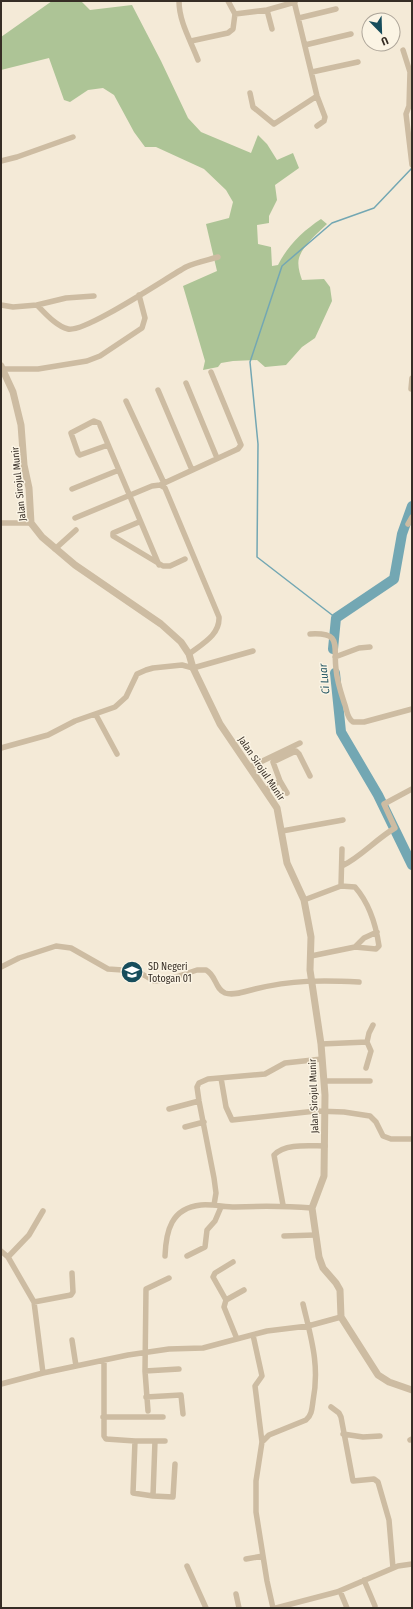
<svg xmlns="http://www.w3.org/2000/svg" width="413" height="1609" viewBox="0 0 413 1609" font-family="'Fira Sans Condensed',sans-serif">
	<rect width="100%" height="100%" fill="#f4ead7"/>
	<!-- green -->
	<path fill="#adc496" d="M52 1H81L90 10 132 5 161 61 188 118 201 132 251 153 258 135 267 144 277 160 293 153 299 168 275 185 277 200 269 216V223L257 225 258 244 271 247 272 266 278 265C288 245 303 231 321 219L327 224C317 234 303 245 299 258 297 265 300 274 302 280L324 279 330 287 332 301 315 338 302 347 286 365 265 367 257 360 233 361 221 363 218 367 203 370 205 361 183 286 217 271 206 224 229 218 233 202 226 190 204 169 156 147H145L134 132 114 95 103 88 88 90 70 102 64 100 49 58 1 70V37Z"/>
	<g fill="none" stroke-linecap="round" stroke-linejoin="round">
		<!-- stream -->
		<path stroke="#73a7b3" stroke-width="1.5" d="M336 618 257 557 258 444 250 362 282 266 332 223 374 208 412 168"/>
		<!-- river -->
		<path stroke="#73a7b3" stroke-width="10" d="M333 649 336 618 394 579 402 534 412 506
			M335 673 341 732 378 795 412 865"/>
		<!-- minor -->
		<path stroke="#cdbca2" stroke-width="5.5" d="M179 1C179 22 191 41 198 60
			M228 1 235 14 267 10 295 2
			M294 1 317 96 325 117 324 121 317 126
			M267 10 272 29
			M299 18 336 9
			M191 41 228 33 233 29 235 14
			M305 45 351 34
			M403 50 410 72 409 106 406 114 412 165
			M312 72 358 62
			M250 93 253 107 274 124 317 96
			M1 161 17 157 73 137
			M1 305 13 307 37 305C45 313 56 326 68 329 85 333 166 278 186 267 196 262 208 260 218 257
			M37 305 66 298 94 296
			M1 369H38L87 361 100 356 142 328 145 318 139 295
			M186 383 217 458
			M411 389 412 378
			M158 390 192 470
			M126 401 164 483
			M108 445 80 455 78 453 71 433 94 421 99 423 159 565
			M160 485 238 449 241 445 211 372
			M72 489 119 470
			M75 518 152 486 160 485 165 488 219 617C220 635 202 644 189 654
			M139 522 113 533V536L163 566H170L185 559
			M1 523H31
			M408 524 412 517
			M55 549 76 530
			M310 634C343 632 333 646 336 669 337 682 341 693 345 705 347 711 347 718 353 722H364L412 709
			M335 657 359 648 370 647
			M96 715 117 754
			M1 748 48 735 75 721 115 707 126 697 137 674 146 670 153 668 182 665 193 668 253 651
			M250 767 300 743
			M280 781 287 793
			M266 790 280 781 273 762 296 751 299 754 310 776
			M282 831 343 820
			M342 866C361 857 376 839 395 828L384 804 412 789
			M341 886 342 849
			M304 900 341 886 355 887C369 903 376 925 379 946L376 949 355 947 311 956
			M355 947 364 938 377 932
			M1 967 19 958 56 946 71 948 108 969 137 971 154 981 167 980 197 970H206C216 975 215 989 225 993 234 996 246 991 255 989 292 980 322 980 359 982
			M367 1042 369 1033 373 1025
			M321 1044 367 1042 371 1051 366 1068
			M221 1078 226 1107 232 1120 316 1111 344 1112 370 1116 376 1122 383 1136 391 1139H412
			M324 1081H370
			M169 1109 199 1101
			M185 1127 204 1122
			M214 1205 216 1193 214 1178 199 1101 197 1087 199 1083 208 1079 265 1074 285 1063 322 1059
			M283 1205 274 1155C285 1143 310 1146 325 1146
			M284 1236 315 1235
			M1 1251 8 1257 34 1302 43 1373
			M165 1256C166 1231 171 1208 201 1205 213 1204 224 1207 235 1207 261 1206 286 1206 312 1208
			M187 1256 205 1247 207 1230 215 1221 221 1207
			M8 1257 29 1235 43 1211
			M233 1262 215 1273 213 1277 226 1300 224 1307 237 1339
			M226 1300 244 1290
			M34 1302 71 1295 73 1292 72 1273
			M253 1335 262 1376 255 1386 262 1442 256 1481V1512L267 1581 273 1608
			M72 1340 76 1366
			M104 1360V1436L106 1439 135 1441 133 1493 153 1496 173 1497 175 1464
			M145 1371 179 1369
			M1 1384 43 1373 128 1355 169 1349 203 1348 267 1331 308 1326 341 1317
			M146 1397 181 1395 183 1414
			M331 1407 339 1413 341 1417 353 1481 374 1479 378 1482 389 1520 393 1568
			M148 1411 145 1371 146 1289 169 1278
			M103 1417H163
			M343 1434 363 1437 380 1436
			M410 1440 412 1439
			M135 1441H165
			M262 1442 269 1435 306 1420C312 1415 312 1408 313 1401 320 1365 311 1338 303 1304
			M153 1496 155 1441
			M246 1559 263 1556
			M187 1566 206 1608
			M364 1580 375 1606
			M340 1591 347 1608
			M236 1594 239 1608
			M276 1608 337 1592 398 1566 412 1564"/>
		<!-- tertiary -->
		<path stroke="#cdbca2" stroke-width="7" d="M1 366 13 392 21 425 24 465 29 488 31 523 42 537 75 565 161 624 181 642 189 654 193 668 220 724 277 808 287 863 304 900 311 937 310 970 321 1044 325 1095 324 1176 312 1208 319 1257 323 1268 336 1283 340 1290 341 1317 378 1375 389 1382 412 1390"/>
	</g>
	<!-- icons -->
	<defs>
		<g id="school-disc" transform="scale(1.15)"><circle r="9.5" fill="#174d5c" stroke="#fbf4e4"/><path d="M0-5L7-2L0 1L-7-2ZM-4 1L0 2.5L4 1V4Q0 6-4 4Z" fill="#fff"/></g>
	</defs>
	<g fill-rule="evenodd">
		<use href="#school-disc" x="132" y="972"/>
	</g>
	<g text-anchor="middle" stroke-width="3" stroke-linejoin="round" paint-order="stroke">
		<!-- street labels -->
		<g font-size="10" fill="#362d25" stroke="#fbf4e4">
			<text transform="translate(18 484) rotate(-96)" y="4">Jalan Sirojul Munir</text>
			<text transform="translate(262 768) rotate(56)" y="4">Jalan Sirojul Munir</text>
			<text transform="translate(313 1096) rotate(-92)" y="4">Jalan Sirojul Munir</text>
		</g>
		<!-- poi labels -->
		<g font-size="10" fill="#362d25" stroke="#fbf4e4" text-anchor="start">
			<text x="148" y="970">SD Negeri<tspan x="148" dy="12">Totogan 01</tspan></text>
		</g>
		<!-- water labels -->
		<g font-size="11" font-style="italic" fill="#174d5c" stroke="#fbf4e4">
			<text transform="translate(324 679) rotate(-96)" y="4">Ci Luar</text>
		</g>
	</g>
	<!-- border -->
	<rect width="413" height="1609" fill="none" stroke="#362d25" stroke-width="4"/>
	<!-- north arrow -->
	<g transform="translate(381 32) rotate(157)"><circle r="19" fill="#fbf4e4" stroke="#aca498"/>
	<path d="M0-3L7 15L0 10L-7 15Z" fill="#174d5c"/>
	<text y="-6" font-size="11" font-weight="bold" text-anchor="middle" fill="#362d25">U</text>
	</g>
</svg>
